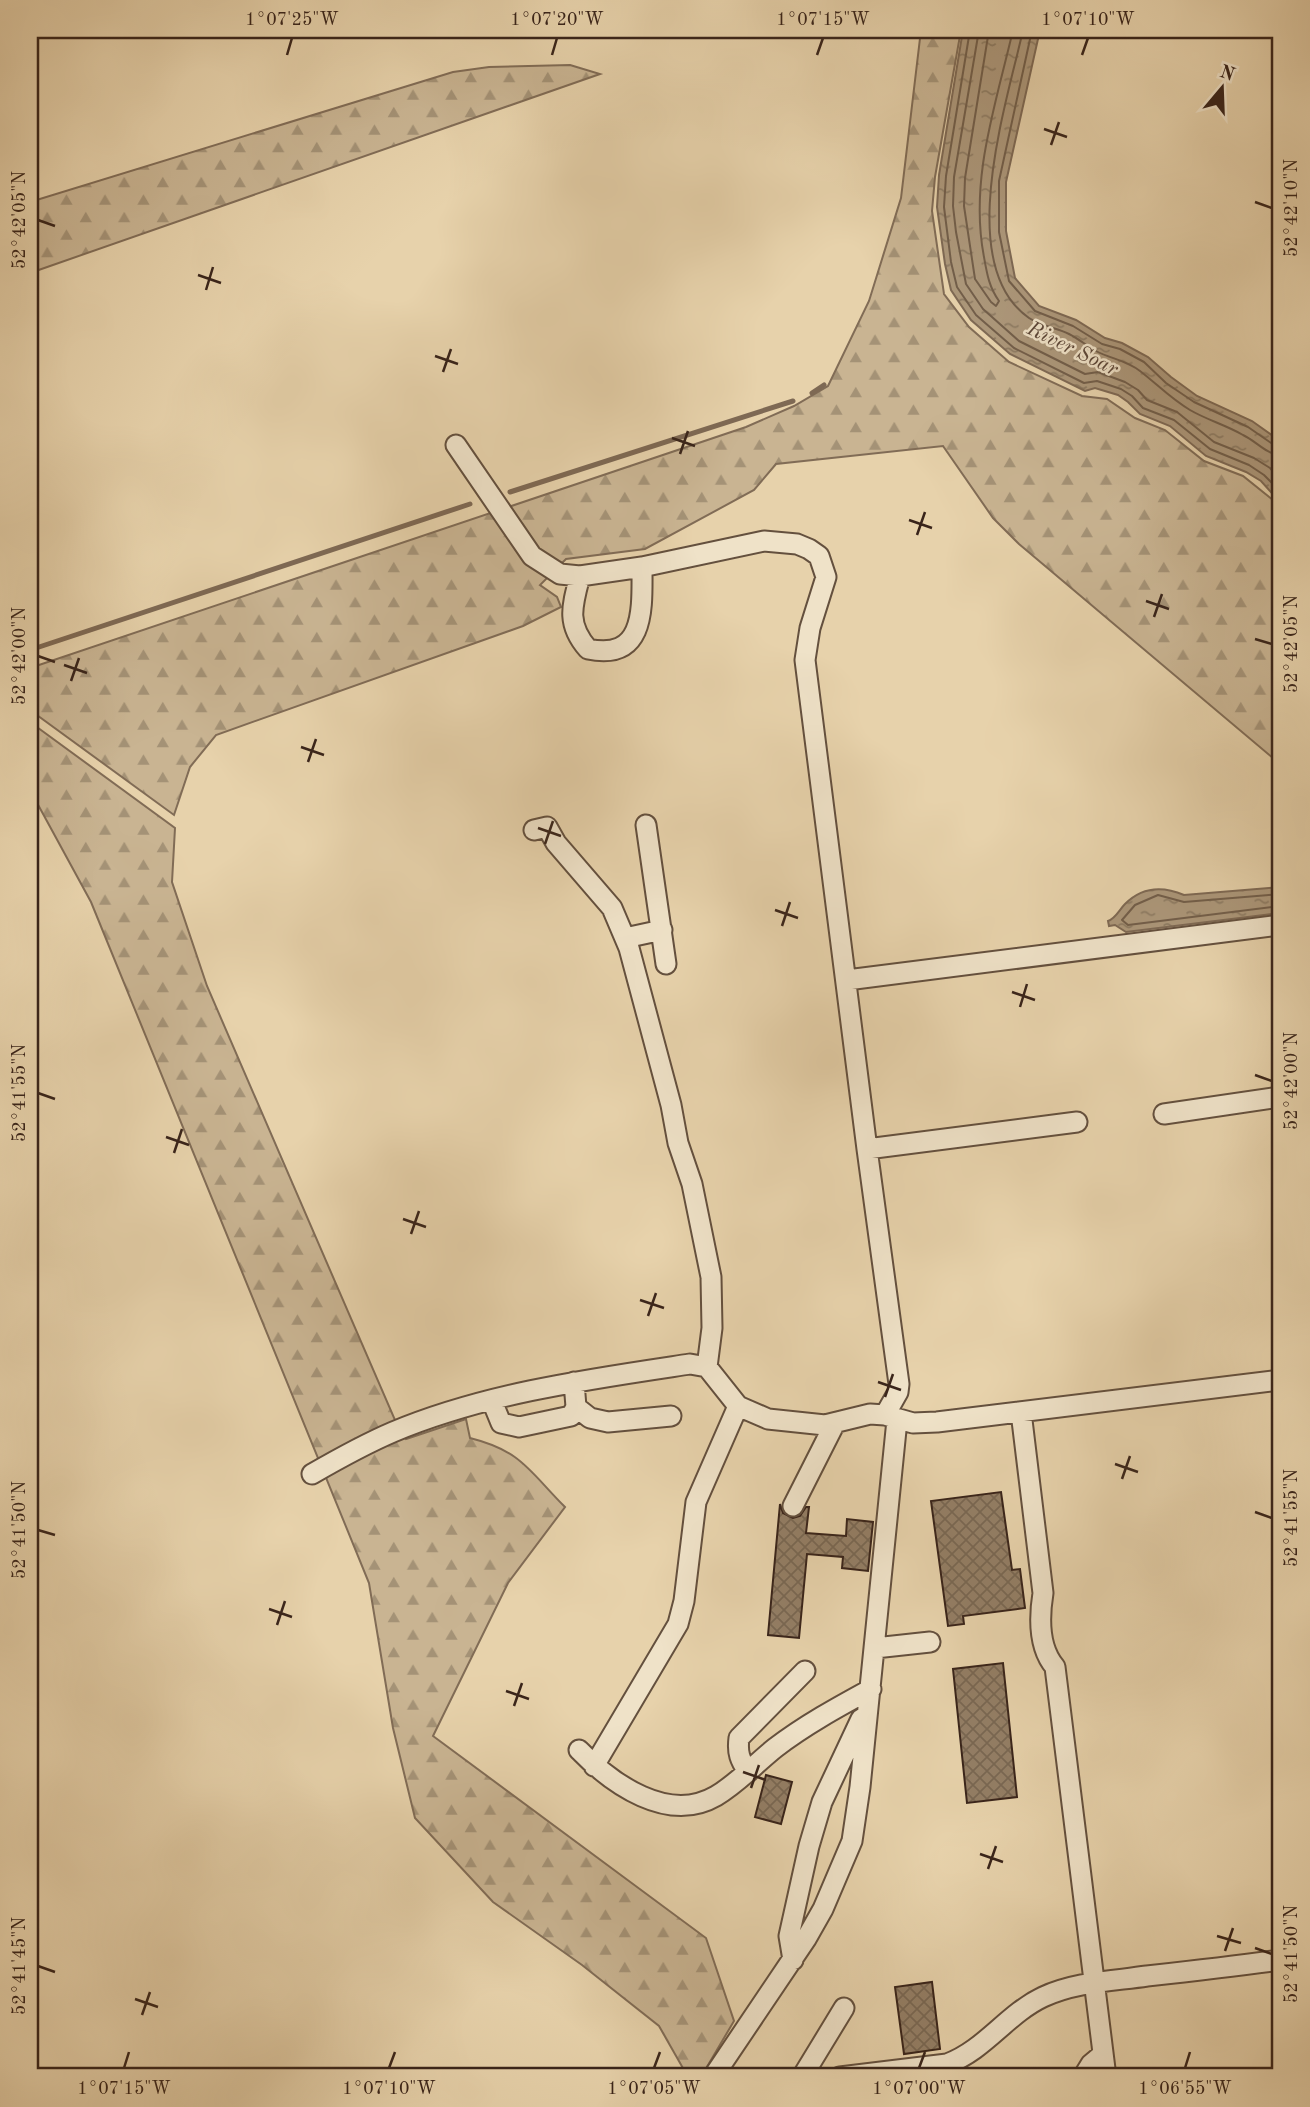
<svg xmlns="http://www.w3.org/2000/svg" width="1310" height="2107" viewBox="0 0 1310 2107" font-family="'Old Standard TT',serif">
	<defs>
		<pattern id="forest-firs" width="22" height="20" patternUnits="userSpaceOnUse" patternTransform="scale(1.75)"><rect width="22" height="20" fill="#c9b492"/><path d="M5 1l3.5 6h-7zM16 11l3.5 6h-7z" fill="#a49276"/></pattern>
		<pattern id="water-ripples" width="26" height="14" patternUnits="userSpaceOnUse" patternTransform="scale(1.75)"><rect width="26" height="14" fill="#ac977a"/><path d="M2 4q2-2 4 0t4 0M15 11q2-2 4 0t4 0" fill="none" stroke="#8d7b63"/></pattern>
		<pattern id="building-cross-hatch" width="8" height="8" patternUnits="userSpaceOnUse" patternTransform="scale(1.75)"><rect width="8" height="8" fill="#937e65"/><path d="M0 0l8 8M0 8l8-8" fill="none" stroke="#796752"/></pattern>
	</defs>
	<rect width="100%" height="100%" fill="#e7d2ab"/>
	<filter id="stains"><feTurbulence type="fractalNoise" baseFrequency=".00286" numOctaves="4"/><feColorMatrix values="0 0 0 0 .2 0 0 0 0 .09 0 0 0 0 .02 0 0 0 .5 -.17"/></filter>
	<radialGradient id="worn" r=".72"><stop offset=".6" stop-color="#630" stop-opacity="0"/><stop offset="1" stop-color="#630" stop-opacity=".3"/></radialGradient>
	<!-- forest -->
	<path fill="url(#forest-firs)" stroke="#816c56" stroke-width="2" d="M921 30H961L935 177 932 211 944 294 969 327 1009 362 1082 396 1107 399 1135 418 1165 430 1204 461 1243 476 1273 500 1280 511V764L1019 544 993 518 943 446 776 464 754 490 645 549 566 559 540 585 557 597 561 607 523 626 216 735 190 767 174 815 30 710V668L746 427 794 406 828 386 869 301 901 198Z
		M570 65 600 74 30 273V202L453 72 489 67Z
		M30 722 175 828 172 882 207 986 401 1434 406 1439 466 1419 470 1438C522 1451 529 1471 565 1507L508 1583 433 1736 706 1938 734 2021 701 2077H688L659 2026 582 1965 493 1902 415 1818 393 1728 369 1583 91 902 30 790Z"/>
	<!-- water -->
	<path fill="url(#water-ripples)" stroke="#7e6954" stroke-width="2" d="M963 30H1040L1006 182V231L1015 278 1039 306 1076 320 1105 338 1122 343 1148 357 1171 377 1197 396 1252 421 1280 441V502L1261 481 1246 472 1206 456 1170 426 1140 414 1128 402 1118 395 1095 388 1085 391 1010 354 971 320 951 290 945 264 937 207 939 175Z
		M1280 887V913L1126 932 1115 925 1109 926 1108 921C1116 918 1119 910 1125 904 1142 887 1163 886 1184 895Z"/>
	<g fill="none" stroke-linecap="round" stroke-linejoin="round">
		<!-- shore -->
		<path stroke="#725e4a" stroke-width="2" d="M970 30 946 176 944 207 951 262 957 287 976 315 1014 348 1084 383 1097 381 1121 389 1132 396 1143 408 1174 420 1210 449 1249 465 1264 475 1280 491
			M979 30 954 177 953 206 956 232 966 284 983 309 1019 341 1085 374 1098 372 1125 382 1138 390 1147 400 1177 412 1214 442 1254 458 1270 468 1280 479
			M989 30 965 178 964 206 975 279 991 302 996 306 999 301C989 287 987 274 984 257 969 180 996 104 1013 30
			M1023 30C1007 103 953 265 1029 318 1041 326 1057 328 1069 334 1079 339 1087 346 1096 351 1111 359 1126 360 1140 371 1157 384 1171 399 1190 410 1207 420 1226 425 1243 435 1256 441 1266 454 1280 455
			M1032 30 999 181V232L1009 281 1035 311 1073 326 1102 344 1120 349 1144 362 1166 383 1194 402 1248 427 1274 445 1280 446
			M1280 894 1184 902 1158 895 1135 905 1122 920 1128 925 1280 906"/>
		<!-- stream -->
		<path stroke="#7e6954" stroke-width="5" d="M812 393 824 385
			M510 492 793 401
			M30 650 470 504"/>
	</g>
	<!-- building -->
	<path fill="url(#building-cross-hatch)" stroke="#39241a" stroke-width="2" d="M1001 1492 1012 1570 1020 1569 1025 1608 963 1616 964 1624 948 1626 931 1501Z
		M780 1504 783 1513 793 1518 800 1516 806 1507H809L806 1533 846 1536 847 1519 873 1522 868 1571 842 1568 843 1557 807 1554 799 1638 768 1635Z
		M1003 1663 1017 1797 967 1803 953 1669Z
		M766 1775 792 1782 781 1824 755 1817Z
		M932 1982 940 2049 904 2054 895 1987Z"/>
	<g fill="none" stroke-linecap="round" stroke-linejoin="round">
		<!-- minor casing -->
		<g stroke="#64503e" stroke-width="23">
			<path id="minor" d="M456 445 532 556 560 574 580 576 642 567 764 541 797 544 809 549 819 556 826 577 810 628 805 660 867 1149 899 1384 898 1392 885 1415
				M580 576C572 606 566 624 588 649 646 661 642 608 642 567
				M646 825 666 964
				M534 830 547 827 556 843 612 908 629 948 671 1105 678 1143 692 1184 711 1277 712 1328 707 1367
				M625 938 662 930
				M847 980 1280 925
				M1164 1114 1280 1097
				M867 1149 1077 1122
				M492 1401 501 1423 519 1427 571 1416 576 1407 574 1382
				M576 1407 590 1418 608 1422 671 1416
				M1021 1412 1043 1593C1039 1618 1038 1647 1055 1667L1106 2077
				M312 1474C338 1459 365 1444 393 1432 486 1393 590 1379 690 1364L707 1367 738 1406 768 1419 825 1425 870 1414 885 1415 913 1423 937 1422 1280 1380
				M793 1506 835 1423
				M875 1648 930 1642
				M579 1750C612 1784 668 1824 716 1796 738 1783 755 1764 775 1748 805 1725 838 1707 871 1689
				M594 1766 678 1624 684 1601 696 1502 738 1406
				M748 1772C740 1760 737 1753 739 1738L805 1671
				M793 1960 789 1936 809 1846 822 1802 861 1719
				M713 2077 806 1939 823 1909 852 1841 860 1787 897 1420
				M802 2077 844 2008
				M840 2077 947 2064C985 2050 1007 2014 1043 1997 1075 1982 1113 1981 1147 1976 1192 1971 1236 1966 1280 1960
				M1083 2077 1091 2064 1103 2054"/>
		</g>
		<!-- minor -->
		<use href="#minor" stroke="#efe2c8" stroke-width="19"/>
	</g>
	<!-- ticks -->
	<path fill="none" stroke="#39241a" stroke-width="2.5" d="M287 55 292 38M552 55 557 38M817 55 823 38M1082 55 1088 38M1044 129 1067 137M1051 145 1059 122M1255 202 1272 208M38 220 55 226M198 275 221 283M206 290 213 267M435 356 458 364M443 372 451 349M672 438 695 446M680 454 688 431M909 520 932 528M917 535 925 512M1146 601 1169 609M1154 617 1162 594M1255 639 1272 644M38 656 55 662M64 665 87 673M71 681 79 658M301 747 324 755M308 762 316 739M538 828 561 836M545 844 553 821M775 910 798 918M782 926 790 902M1012 992 1035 1000M1020 1007 1027 984M1255 1075 1272 1081M38 1093 55 1099M166 1137 189 1145M174 1153 182 1129M403 1219 426 1227M411 1234 419 1211M640 1300 664 1308M648 1316 656 1293M878 1382 901 1390M885 1397 893 1374M1115 1464 1138 1472M1122 1479 1130 1456M1255 1512 1272 1518M38 1530 55 1535M269 1609 292 1617M277 1625 285 1601M506 1691 529 1699M514 1706 522 1683M743 1772 766 1780M751 1788 759 1765M980 1854 1003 1862M988 1869 996 1846M1217 1936 1241 1943M1255 1948 1272 1954M1225 1951 1233 1928M38 1966 55 1972M135 1999 158 2007M142 2015 150 1992M124 2068 129 2052M389 2068 395 2052M654 2068 660 2052M919 2068 925 2052M1185 2068 1190 2052"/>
	<g text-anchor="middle" stroke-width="5" stroke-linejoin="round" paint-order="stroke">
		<!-- water labels -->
		<g font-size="21" font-style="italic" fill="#5c4637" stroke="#efe2c8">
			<text transform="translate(1073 348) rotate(26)" y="7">River Soar</text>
		</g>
	</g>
	<!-- margin -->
	<rect width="1310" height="2107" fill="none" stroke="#e7d2ab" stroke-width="77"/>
	<!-- north arrow -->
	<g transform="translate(1222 88) rotate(19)" stroke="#efe2c8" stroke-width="5" paint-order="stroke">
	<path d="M0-5L12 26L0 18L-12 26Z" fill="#39241a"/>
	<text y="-10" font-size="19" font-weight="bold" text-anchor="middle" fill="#39241a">N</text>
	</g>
	<rect x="38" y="38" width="1234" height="2030" fill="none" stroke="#39241a" stroke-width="2.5"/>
	<g font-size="18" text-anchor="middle" fill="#39241a">
		<text x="292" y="25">1°07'25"W</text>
		<text x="557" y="25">1°07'20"W</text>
		<text x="823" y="25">1°07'15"W</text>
		<text x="1088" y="25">1°07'10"W</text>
		<text transform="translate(1291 208) rotate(-90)" y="6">52°42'10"N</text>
		<text transform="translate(19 220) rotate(-90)" y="6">52°42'05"N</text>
		<text transform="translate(1291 644) rotate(-90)" y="6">52°42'05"N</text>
		<text transform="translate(19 656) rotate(-90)" y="6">52°42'00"N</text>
		<text transform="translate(1291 1081) rotate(-90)" y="6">52°42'00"N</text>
		<text transform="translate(19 1093) rotate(-90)" y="6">52°41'55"N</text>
		<text transform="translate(1291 1518) rotate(-90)" y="6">52°41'55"N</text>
		<text transform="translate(19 1530) rotate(-90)" y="6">52°41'50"N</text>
		<text transform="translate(1291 1954) rotate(-90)" y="6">52°41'50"N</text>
		<text transform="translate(19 1966) rotate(-90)" y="6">52°41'45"N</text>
		<text x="124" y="2094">1°07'15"W</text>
		<text x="389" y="2094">1°07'10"W</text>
		<text x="654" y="2094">1°07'05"W</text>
		<text x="919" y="2094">1°07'00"W</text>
		<text x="1185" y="2094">1°06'55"W</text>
	</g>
	<rect width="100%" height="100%" filter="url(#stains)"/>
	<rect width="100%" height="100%" fill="url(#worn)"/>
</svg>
